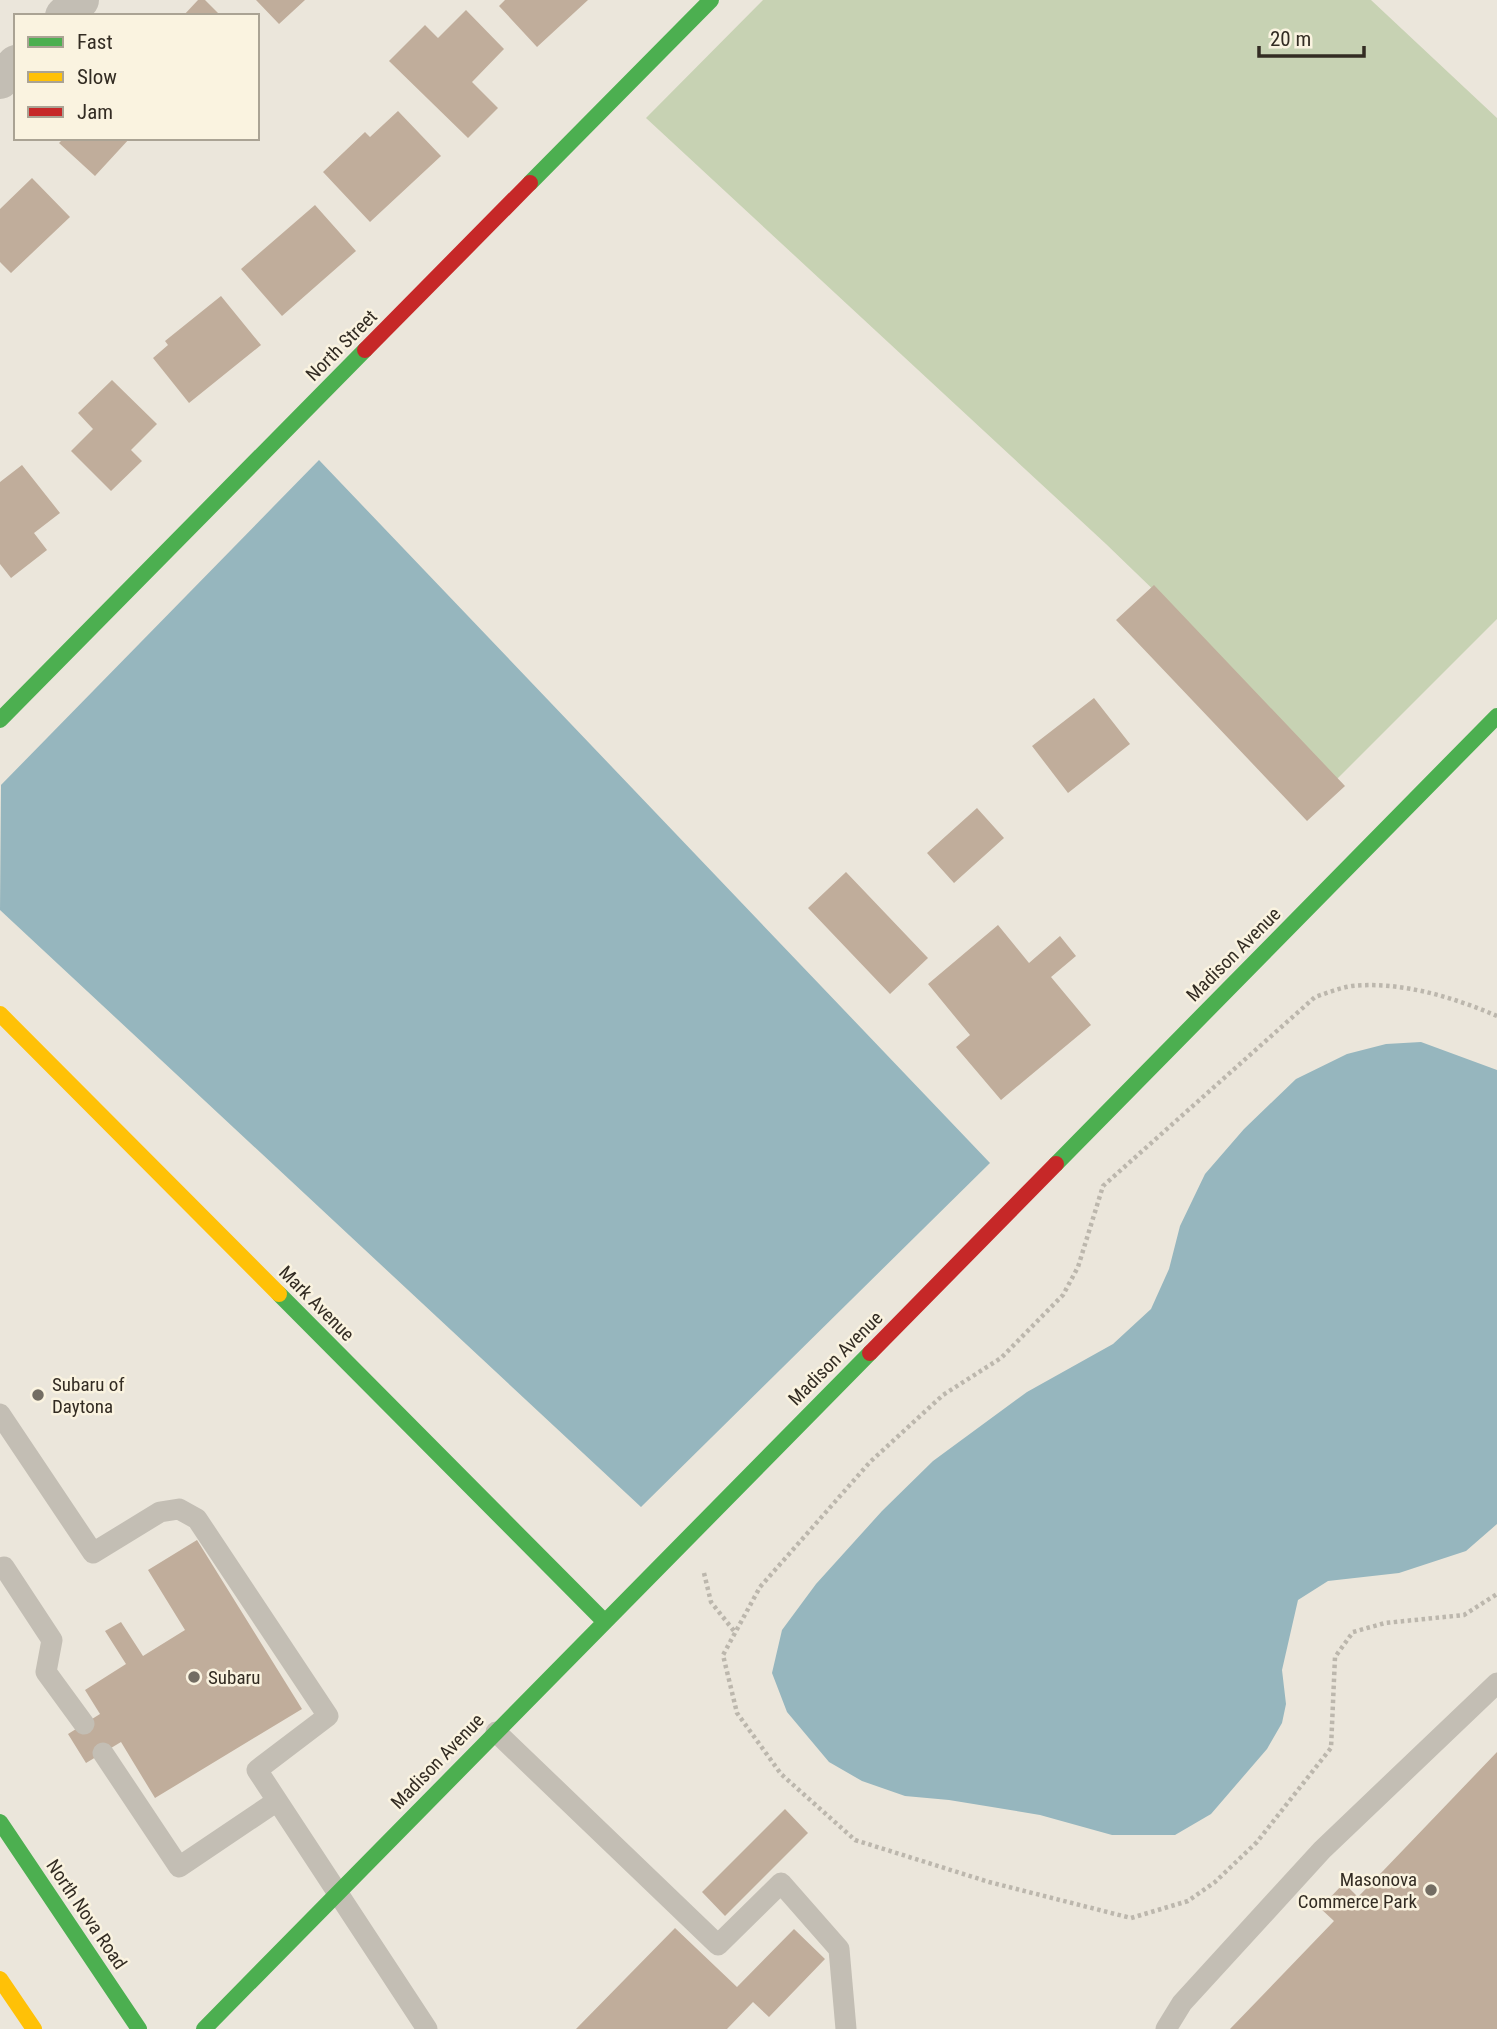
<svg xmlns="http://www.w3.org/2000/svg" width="1497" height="2029" viewBox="0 0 1497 2029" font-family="'Roboto Condensed',sans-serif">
	<rect width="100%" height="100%" fill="#ebe6db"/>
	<!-- green -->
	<path fill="#c7d2b3" d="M763 0H1371L1497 118V619L1336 780 1193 628 1106 544 646 118Z"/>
	<!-- water -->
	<path fill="#96b6be" d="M319 460 990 1163 641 1507 0 910 1 785Z
		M1421 1042 1497 1070V1524L1466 1551 1399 1573 1328 1581 1298 1600 1282 1670 1286 1704 1282 1723 1267 1749 1211 1814 1175 1835H1112L1040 1815 949 1800 905 1796 862 1781 829 1762 787 1712 772 1673 782 1630 816 1584 882 1511 933 1461 1027 1392 1113 1344 1151 1309 1169 1269 1180 1226 1205 1174 1244 1129 1296 1079 1347 1054 1386 1044Z"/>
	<!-- building -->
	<path fill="#c0ad9b" d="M198 0H205L221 16H183Z
		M256 0H305L279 24Z
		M505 0H588L537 47 499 6Z
		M466 10 504 49 472 82 498 108 468 138 389 61 425 25 438 38Z
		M398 111 441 156 370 222 323 172 365 132 370 137Z
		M64 138H130L95 176 59 143Z
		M32 178 70 217 11 273 0 262V209Z
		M315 205 356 251 282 316 241 269Z
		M221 296 261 345 189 403 153 358 168 345 165 341Z
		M112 380 157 424 131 450 142 461 111 491 71 451 93 429 78 413Z
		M22 465 60 513 34 533 47 550 11 578 0 564V482Z
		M1154 585 1345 786 1307 821 1116 620Z
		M1094 698 1130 744 1068 793 1032 746Z
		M977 808 1004 838 954 883 927 853Z
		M846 872 928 958 890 994 808 908Z
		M998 925 1029 963 1060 936 1076 956 1051 977 1091 1025 1001 1100 956 1047 970 1035 928 984Z
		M197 1540 302 1709 155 1798 121 1742 86 1763 68 1734 100 1714 85 1690 126 1664 105 1631 121 1622 143 1656 185 1630 148 1570Z
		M1497 1752V2029H1230L1334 1921 1320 1908 1344 1883 1358 1897Z
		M785 1809 808 1833 725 1916 702 1892Z
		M675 1928 737 1987 794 1929 825 1959 769 2017 753 2002 727 2029H576Z"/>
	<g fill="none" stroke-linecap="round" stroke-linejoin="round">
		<!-- path -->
		<path stroke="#bcb7ad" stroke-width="4.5" stroke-dasharray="3.5 3.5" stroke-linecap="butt" d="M1497 1016C1453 997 1400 981 1352 986 1339 988 1327 993 1315 997L1103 1186 1078 1267 1063 1295 1001 1358 943 1395 870 1462 760 1587 723 1655 737 1713 781 1774 855 1840 989 1882 1131 1918 1188 1901 1215 1882 1257 1842 1331 1748 1335 1657 1353 1632 1385 1623 1464 1615 1497 1594
			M704 1573 711 1602 734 1631"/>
		<!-- lane -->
		<path stroke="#c3beb4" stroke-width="21" d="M0 1414 93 1553 160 1512 179 1509 197 1519 328 1716 257 1770 427 2029
			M0 1569 4 1567 52 1640 46 1672 84 1724
			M496 1732 718 1945 781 1883 839 1949 846 2029
			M103 1753 179 1867 277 1801
			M1166 2029 1182 2003 1322 1850 1497 1683"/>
		<!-- street -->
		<path stroke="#c3beb4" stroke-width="38" d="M64 16 80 0
			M0 80 16 64"/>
		<!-- fast -->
		<path stroke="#4caf50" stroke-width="16" d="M530 183 711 0
			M0 720 365 350
			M1056 1164 1497 716
			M279 1294 604 1621
			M0 1822 139 2029
			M204 2029 870 1353"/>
		<!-- slow -->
		<path stroke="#ffc107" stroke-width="16" d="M0 1014 279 1294
			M0 1979 34 2029"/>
		<!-- jam -->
		<path stroke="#c62828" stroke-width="16" d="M365 350 530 183
			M870 1353 1056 1164"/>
	</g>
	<!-- markers -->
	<g fill="#736d63" stroke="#faf3e0" stroke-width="2.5">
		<circle cx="38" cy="1395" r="7"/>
		<circle cx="194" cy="1677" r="7"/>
		<circle cx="1431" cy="1890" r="7"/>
	</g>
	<g text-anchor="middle" stroke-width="5" stroke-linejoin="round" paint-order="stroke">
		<!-- street labels -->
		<g font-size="19" fill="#332c23" stroke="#faf3e0">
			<text transform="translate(341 345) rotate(-45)" y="7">North Street</text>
			<text transform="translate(1233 954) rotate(-45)" y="7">Madison Avenue</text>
			<text transform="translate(317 1303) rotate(45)" y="7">Mark Avenue</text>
			<text transform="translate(835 1358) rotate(-45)" y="7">Madison Avenue</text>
			<text transform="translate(437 1761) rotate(-46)" y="7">Madison Avenue</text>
			<text transform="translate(87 1914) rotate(56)" y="7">North Nova Road</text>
		</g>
		<!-- poi labels -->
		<g font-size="19" fill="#332c23" stroke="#faf3e0" text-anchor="start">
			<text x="52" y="1391">Subaru of<tspan x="52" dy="22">Daytona</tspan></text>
			<text x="208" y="1684">Subaru</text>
			<text x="1417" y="1886" text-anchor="end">Masonova<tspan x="1417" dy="22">Commerce Park</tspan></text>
		</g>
	</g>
	<!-- legend -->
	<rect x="14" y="14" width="245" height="126" fill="#faf3e0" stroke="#aaa394" stroke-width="2"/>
	<rect x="28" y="37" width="35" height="10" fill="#4caf50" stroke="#aaa394" stroke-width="2"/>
	<text x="77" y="49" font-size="21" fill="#332c23">Fast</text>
	<rect x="28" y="72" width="35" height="10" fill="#ffc107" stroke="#aaa394" stroke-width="2"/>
	<text x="77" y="84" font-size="21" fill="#332c23">Slow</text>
	<rect x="28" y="107" width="35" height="10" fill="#c62828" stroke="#aaa394" stroke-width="2"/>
	<text x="77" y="119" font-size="21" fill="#332c23">Jam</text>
	<!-- scale -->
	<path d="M1259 46v10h105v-10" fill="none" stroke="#332c23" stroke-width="3.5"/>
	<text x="1270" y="46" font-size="21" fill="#332c23" stroke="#faf3e0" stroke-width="5" paint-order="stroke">20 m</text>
</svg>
